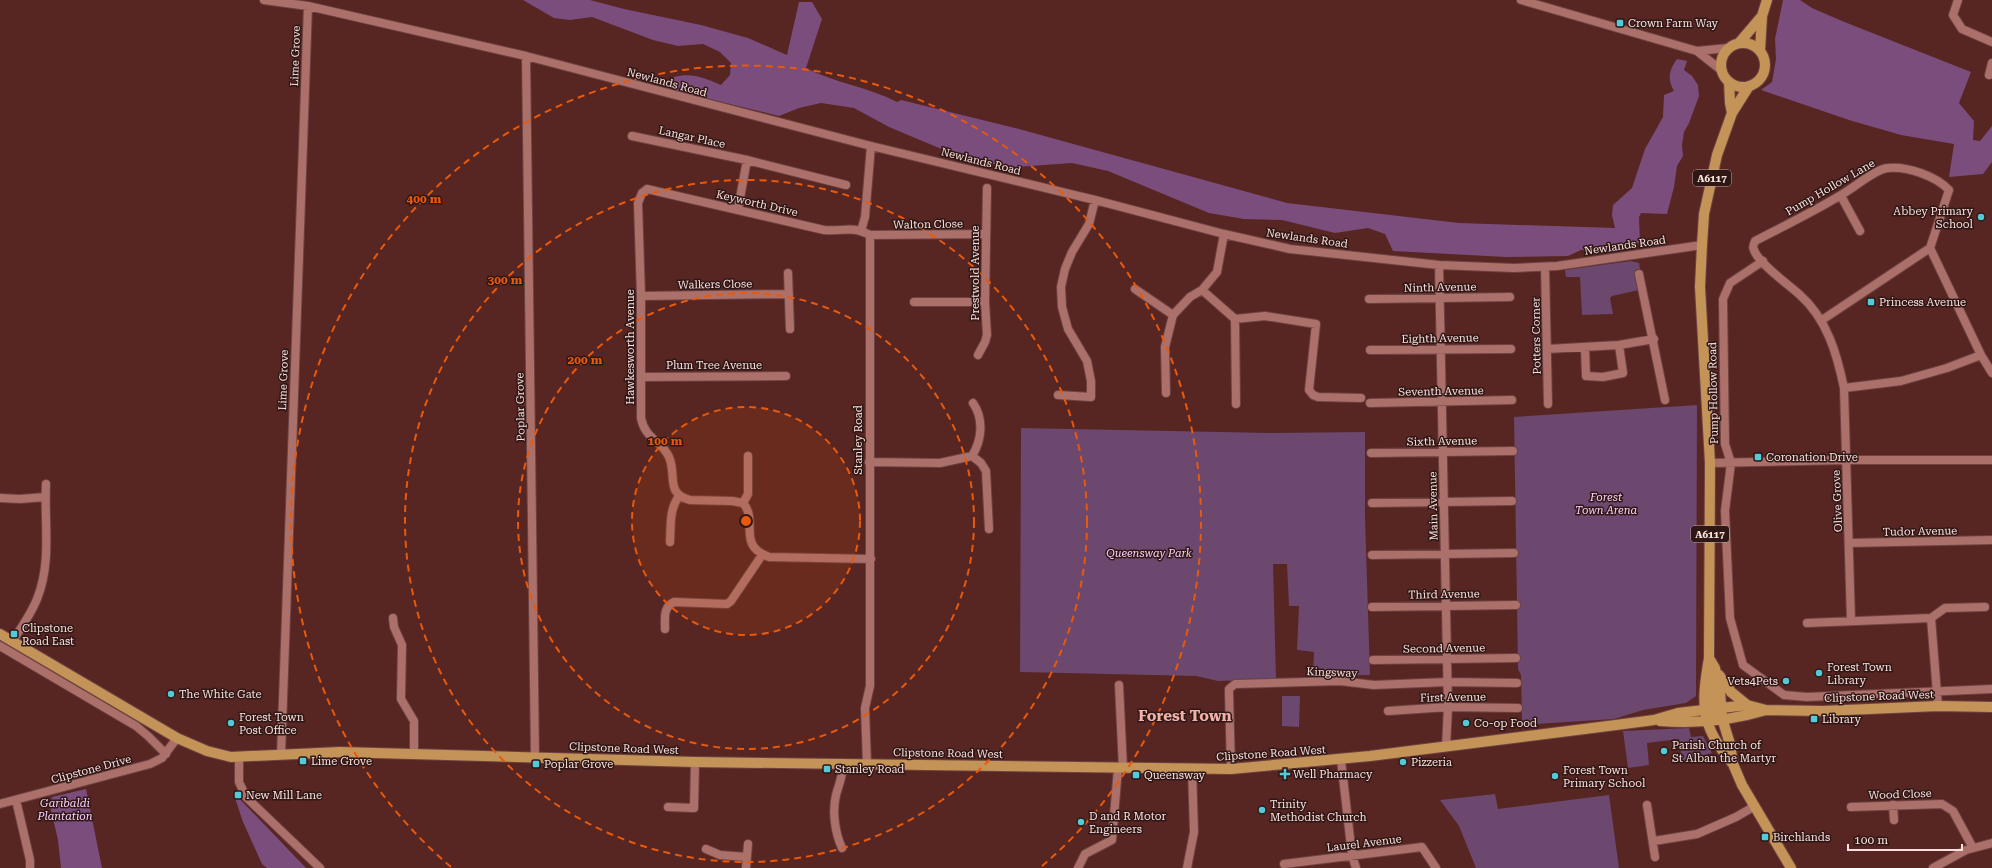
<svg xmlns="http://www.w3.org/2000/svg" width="1992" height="868" viewBox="0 0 1992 868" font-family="'Roboto Serif',serif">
	<rect width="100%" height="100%" fill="#572522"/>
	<!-- green -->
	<path fill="#6c476e" d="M1631 261 1639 263 1640 269 1635 270 1639 290 1612 296 1610 298 1613 314 1582 315 1580 277H1566L1565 270Z
		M1697 405 1696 696 1686 703 1643 710 1614 719 1522 725 1521 675 1518 669 1514 417Z
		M1021 428 1271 433 1365 432V517L1370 675 1313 676 1314 652 1297 650 1299 606H1289L1287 564H1273L1276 679 1218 681 1196 676 1020 672Z
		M1282 696H1300L1299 727 1282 726Z
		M1689 728 1691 737 1703 736 1712 753 1682 761 1679 739 1647 743 1649 765 1628 768 1623 731Z
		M1495 794 1498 809 1609 795 1619 868H1476L1459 826 1440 800Z"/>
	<!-- forest -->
	<path fill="#7b4d7d" d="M523 0H590L624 9 701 25 748 38 787 55 799 2H812L822 19 806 68C835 83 868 87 897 102L901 100 1019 129 1287 203 1459 223 1615 228 1612 215 1613 205 1632 188 1645 149 1663 117 1664 95 1674 91C1667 79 1669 70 1677 59L1687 61 1684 70 1692 76 1698 85 1699 96 1689 123 1684 132 1682 145 1683 156 1677 166 1674 187 1667 214 1641 213 1639 217 1640 243 1581 250 1568 256 1506 257 1393 251 1385 234 1368 228 1335 233 1282 220 1244 219 1209 213 1108 171 1072 163 1016 167 987 163 939 148 889 127 854 108 821 103 799 108 779 116 668 89 674 77C692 72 705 78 721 85L730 75 731 63 720 52 703 44 678 46 653 40 592 17 570 20 554 18Z
		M1783 0H1800L1812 8 1842 21 1971 72 1959 103 1974 121 1973 140 1980 141 1992 126V162L1983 174 1949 177 1954 144 1901 135 1849 120 1761 90 1772 82 1776 59 1775 39Z
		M86 789 102 868H61L58 840 50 806 52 797Z
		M233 792 306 868H267L262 864 243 822Z"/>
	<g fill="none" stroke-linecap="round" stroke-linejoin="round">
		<!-- minor casing -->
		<g stroke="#6d4241" stroke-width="10">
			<path id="minor" d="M264 0 308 6 526 56 871 146 1095 200 1224 234 1290 249 1439 265 1514 268 1557 266 1702 245
				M1521 0 1697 51 1728 48
				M1958 0 1953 15 1962 29 1992 42
				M1697 51 1721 70
				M526 56 535 757
				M1989 75 1992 63
				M632 136 747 160 846 185
				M1841 196 1860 231
				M738 209 747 160
				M861 231 865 217 871 146
				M870 235 986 234
				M1930 248 1981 355 1992 373
				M1763 261 1730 283 1723 299 1725 444 1731 463 1725 511 1730 618 1743 665 1784 695 1807 697 1992 689
				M1439 265 1448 707 1446 747
				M1545 267 1548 404
				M788 273 790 329
				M1639 274 1665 400
				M1135 289 1173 315
				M1202 290 1235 319 1236 404
				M641 296 789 294
				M1369 299 1510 297
				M914 302H985
				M1235 319 1265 316 1316 324 1309 390 1313 395 1318 397 1361 398
				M1822 320 1930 248 1949 190C1936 176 1907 166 1888 168 1875 169 1854 188 1841 195 1813 212 1784 226 1755 241 1754 244 1752 247 1754 250 1758 263 1789 285 1800 295 1827 319 1837 354 1844 388L1851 621
				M1585 348 1586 376 1603 377 1623 373 1619 345
				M1547 349 1619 345 1654 339
				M1370 350 1511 349
				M978 355 985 342 987 335 985 302 987 188
				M642 377 786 376
				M1844 388 1901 381 1947 368 1981 355
				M1166 393 1165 347 1173 315 1190 297 1202 290 1217 272 1224 234
				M1058 395 1091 397V381L1087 361 1068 329 1062 307 1061 287 1065 269 1072 252 1089 224 1095 200
				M1370 403 1512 400
				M1371 453 1513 451
				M972 456 981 463 986 471 989 529
				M869 462 940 463 972 456C982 440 984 419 973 403
				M1710 463 1846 460H1992
				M0 498 20 499 45 497
				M743 503 748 494V456
				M1372 503 1512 501
				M670 542C671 525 669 510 679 496
				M1849 543 1992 540
				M1372 555 1514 553
				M1372 607 1516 605
				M393 618 394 627 402 645 401 699 414 721V755
				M1931 618 1938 706
				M1931 618 1945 608 1985 607
				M1807 623 1931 618
				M665 629C665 618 663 607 674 602L727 604 731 601 762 555
				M12 642C21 628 31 614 37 599 52 562 44 523 46 484
				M0 646 136 726 148 736 166 754
				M1373 660 1516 658
				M1119 685 1123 768
				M1388 711 1448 707 1518 708
				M281 755 308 6
				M239 756V782L246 797 320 868
				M1341 760 1352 855 1356 868
				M867 764 865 708 870 686V235C850 225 844 232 824 230L647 189 642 193 638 203 641 296V418C645 439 661 440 669 457 677 475 665 494 690 500L732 501 743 503C759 521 736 545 769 557L871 559
				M1231 769 1229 692V689L1235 684 1340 681 1374 685 1447 682 1517 683
				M16 800 30 860V868
				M0 804 150 764 162 758 177 738
				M1647 805 1655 857
				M1893 805 1894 820
				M668 807 694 808 695 762
				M1851 807 1942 804 1953 811 1973 848
				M1654 841 1697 834 1736 817 1755 806
				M842 848C835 833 832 812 836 795 839 784 843 776 843 764
				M706 849 720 855 747 857
				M1284 864 1422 847 1436 868
				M746 868 748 844
				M1078 868 1085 854 1112 840 1118 768
				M1187 868 1194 832 1192 769
				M1933 868 1966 850 1992 843"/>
		</g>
		<!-- major casing -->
		<g stroke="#6d4241" stroke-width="12">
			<path id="major" d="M1739 43 1762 16
				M1721 65a22 22 0 1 1 44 0a22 22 0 1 1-44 0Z
				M1760 51 1762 16 1767 0
				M1729 82 1730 103 1732 113
				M0 634 177 738 207 751 231 757 340 752 695 762 1231 769 1370 756 1616 725 1654 720 1678 713 1747 705 1766 710 1823 711 1938 706 1992 707
				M1709 658 1715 668 1720 691 1722 718 1730 744 1733 764 1742 785 1791 868
				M1719 675 1731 692 1747 705
				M1712 714 1713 678
				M1660 721C1695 724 1733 720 1766 710
				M1733 764C1700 726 1701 705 1709 658L1710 463 1700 287 1702 245 1704 214 1717 155 1732 113 1749 86"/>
		</g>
		<!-- minor -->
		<use href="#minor" stroke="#ab706a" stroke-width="8"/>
		<!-- major -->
		<use href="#major" stroke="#c49357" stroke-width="10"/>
	</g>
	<!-- distance rings -->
	<circle cx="746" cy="521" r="114" fill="#e8590c" fill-opacity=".12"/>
	<g fill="none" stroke="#e8590c" stroke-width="2" stroke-dasharray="7 5">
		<circle cx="746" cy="521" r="114"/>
		<circle cx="746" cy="521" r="228"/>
		<circle cx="746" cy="521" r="341"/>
		<path d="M451 867A455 455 0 1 1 1041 867"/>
	</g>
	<!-- markers -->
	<g fill="#52cbd8" stroke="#2e1715" stroke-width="1.5">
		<rect x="1616" y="19" width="8" height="8" rx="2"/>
		<circle cx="1981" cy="217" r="4"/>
		<rect x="1867" y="298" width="8" height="8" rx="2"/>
		<rect x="1754" y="453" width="8" height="8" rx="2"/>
		<rect x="10" y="630" width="8" height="8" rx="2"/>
		<circle cx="1819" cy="673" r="4"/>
		<circle cx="1786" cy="681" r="4"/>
		<circle cx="171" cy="694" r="4"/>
		<rect x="1810" y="715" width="8" height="8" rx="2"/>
		<circle cx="231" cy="723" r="4"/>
		<circle cx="1466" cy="723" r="4"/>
		<circle cx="1664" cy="751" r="4"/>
		<rect x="299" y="757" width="8" height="8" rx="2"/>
		<circle cx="1403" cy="762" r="4"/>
		<rect x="532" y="760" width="8" height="8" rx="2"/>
		<rect x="823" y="765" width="8" height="8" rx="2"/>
		<path d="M1283 768h4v4h4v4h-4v4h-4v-4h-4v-4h4z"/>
		<rect x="1132" y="771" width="8" height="8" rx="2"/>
		<circle cx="1555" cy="776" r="4"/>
		<rect x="234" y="791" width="8" height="8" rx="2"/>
		<circle cx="1262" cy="810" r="4"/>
		<circle cx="1081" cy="822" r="4"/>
		<rect x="1761" y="833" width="8" height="8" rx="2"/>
	</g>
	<g text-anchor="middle" stroke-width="3" stroke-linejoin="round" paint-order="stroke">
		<!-- shield labels -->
		<g fill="#2e1715" stroke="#bea4a1" stroke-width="1">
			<rect x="1693" y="170" width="38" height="16" rx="3"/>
			<rect x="1691" y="526" width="38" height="16" rx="3"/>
		</g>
		<g font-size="10" font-weight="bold" fill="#fbe0dd">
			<text x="1712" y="182">A6117</text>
			<text x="1710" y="538">A6117</text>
		</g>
		<!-- poi labels -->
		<g font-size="11" fill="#fbe0dd" stroke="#2e1715" text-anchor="start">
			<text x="1628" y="27">Crown Farm Way</text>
			<text x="1973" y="215" text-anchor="end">Abbey Primary<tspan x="1973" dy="13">School</tspan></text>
			<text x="1879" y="306">Princess Avenue</text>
			<text x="1766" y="461">Coronation Drive</text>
			<text x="22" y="632">Clipstone<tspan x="22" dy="13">Road East</tspan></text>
			<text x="1827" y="671">Forest Town<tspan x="1827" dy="13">Library</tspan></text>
			<text x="1778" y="685" text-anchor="end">Vets4Pets</text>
			<text x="179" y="698">The White Gate</text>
			<text x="239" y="721">Forest Town<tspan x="239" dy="13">Post Office</tspan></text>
			<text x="1822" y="723">Library</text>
			<text x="1474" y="727">Co-op Food</text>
			<text x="1672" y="749">Parish Church of<tspan x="1672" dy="13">St Alban the Martyr</tspan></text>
			<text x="311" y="765">Lime Grove</text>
			<text x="1411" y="766">Pizzeria</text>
			<text x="544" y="768">Poplar Grove</text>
			<text x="835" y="773">Stanley Road</text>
			<text x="1563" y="774">Forest Town<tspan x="1563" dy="13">Primary School</tspan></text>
			<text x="1293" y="778">Well Pharmacy</text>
			<text x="1144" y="779">Queensway</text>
			<text x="246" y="799">New Mill Lane</text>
			<text x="1270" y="808">Trinity<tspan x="1270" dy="13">Methodist Church</tspan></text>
			<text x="1089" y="820">D and R Motor<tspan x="1089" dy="13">Engineers</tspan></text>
			<text x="1773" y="841">Birchlands</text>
		</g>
		<!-- street labels -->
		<g font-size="11" fill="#fbe0dd" stroke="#2e1715">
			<text transform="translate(295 56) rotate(-88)" y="4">Lime Grove</text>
			<text transform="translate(667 82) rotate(15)" y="4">Newlands Road</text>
			<text transform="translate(692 137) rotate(12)" y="4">Langar Place</text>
			<text transform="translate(981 161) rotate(14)" y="4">Newlands Road</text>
			<text transform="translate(1830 187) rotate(-30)" y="4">Pump Hollow Lane</text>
			<text transform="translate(757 203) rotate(13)" y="4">Keyworth Drive</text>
			<text transform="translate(928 224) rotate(-1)" y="4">Walton Close</text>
			<text transform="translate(1307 238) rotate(8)" y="4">Newlands Road</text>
			<text transform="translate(1625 245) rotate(-8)" y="4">Newlands Road</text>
			<text transform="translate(975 273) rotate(-90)" y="4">Prestwold Avenue</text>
			<text transform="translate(715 284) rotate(-1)" y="4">Walkers Close</text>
			<text transform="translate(1440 287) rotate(-1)" y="4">Ninth Avenue</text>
			<text transform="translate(1536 336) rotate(-91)" y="4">Potters Corner</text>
			<text transform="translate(1440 338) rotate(-1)" y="4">Eighth Avenue</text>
			<text transform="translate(630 347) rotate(-90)" y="4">Hawkesworth Avenue</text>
			<text x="714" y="369">Plum Tree Avenue</text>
			<text transform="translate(283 380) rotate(-88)" y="4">Lime Grove</text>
			<text transform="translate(1441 391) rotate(-1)" y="4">Seventh Avenue</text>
			<text transform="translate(1713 393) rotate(-91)" y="4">Pump Hollow Road</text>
			<text transform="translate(520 407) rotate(-91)" y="4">Poplar Grove</text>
			<text transform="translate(858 440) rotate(-90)" y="4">Stanley Road</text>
			<text transform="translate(1442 441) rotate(-1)" y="4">Sixth Avenue</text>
			<text transform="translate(1837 501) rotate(-92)" y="4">Olive Grove</text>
			<text transform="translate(1433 506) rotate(-91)" y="4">Main Avenue</text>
			<text transform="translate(1920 531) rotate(-1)" y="4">Tudor Avenue</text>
			<text transform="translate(1444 594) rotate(-1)" y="4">Third Avenue</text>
			<text transform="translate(1444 648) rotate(-1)" y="4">Second Avenue</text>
			<text transform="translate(1332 672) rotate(2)" y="4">Kingsway</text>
			<text transform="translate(1879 696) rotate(-2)" y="4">Clipstone Road West</text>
			<text transform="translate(1453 697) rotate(-1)" y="4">First Avenue</text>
			<text transform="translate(624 748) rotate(2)" y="4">Clipstone Road West</text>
			<text transform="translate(948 753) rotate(1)" y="4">Clipstone Road West</text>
			<text transform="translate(1271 753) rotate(-4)" y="4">Clipstone Road West</text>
			<text transform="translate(91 769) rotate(-15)" y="4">Clipstone Drive</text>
			<text transform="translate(1900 794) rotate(-2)" y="4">Wood Close</text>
			<text transform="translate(1364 843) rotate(-7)" y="4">Laurel Avenue</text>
		</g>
		<!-- park labels -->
		<g font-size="11" font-style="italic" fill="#fdd3fe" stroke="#2e1715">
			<text x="1606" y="501">Forest<tspan x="1606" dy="13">Town Arena</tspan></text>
			<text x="1149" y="557">Queensway Park</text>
			<text x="65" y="807">Garibaldi<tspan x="65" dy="13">Plantation</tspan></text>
		</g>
		<!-- district labels -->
		<g font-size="15" font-weight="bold" fill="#f1b1aa" stroke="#2e1715">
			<text x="1185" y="721">Forest Town</text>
		</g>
	</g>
	<circle cx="746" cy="521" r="6" fill="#e8590c" stroke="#2e1715" stroke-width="2"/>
	<g font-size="12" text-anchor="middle" font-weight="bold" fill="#e8590c" stroke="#2e1715" stroke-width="3" stroke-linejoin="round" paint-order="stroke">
		<text x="424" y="203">400 m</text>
		<text x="505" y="284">300 m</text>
		<text x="585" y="364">200 m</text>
		<text x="665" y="445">100 m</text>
	</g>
	<!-- scale -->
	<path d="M1848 844v6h114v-6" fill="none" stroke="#fbe0dd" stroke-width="2"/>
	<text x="1854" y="844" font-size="12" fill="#fbe0dd" stroke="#2e1715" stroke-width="3" paint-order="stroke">100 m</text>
</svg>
